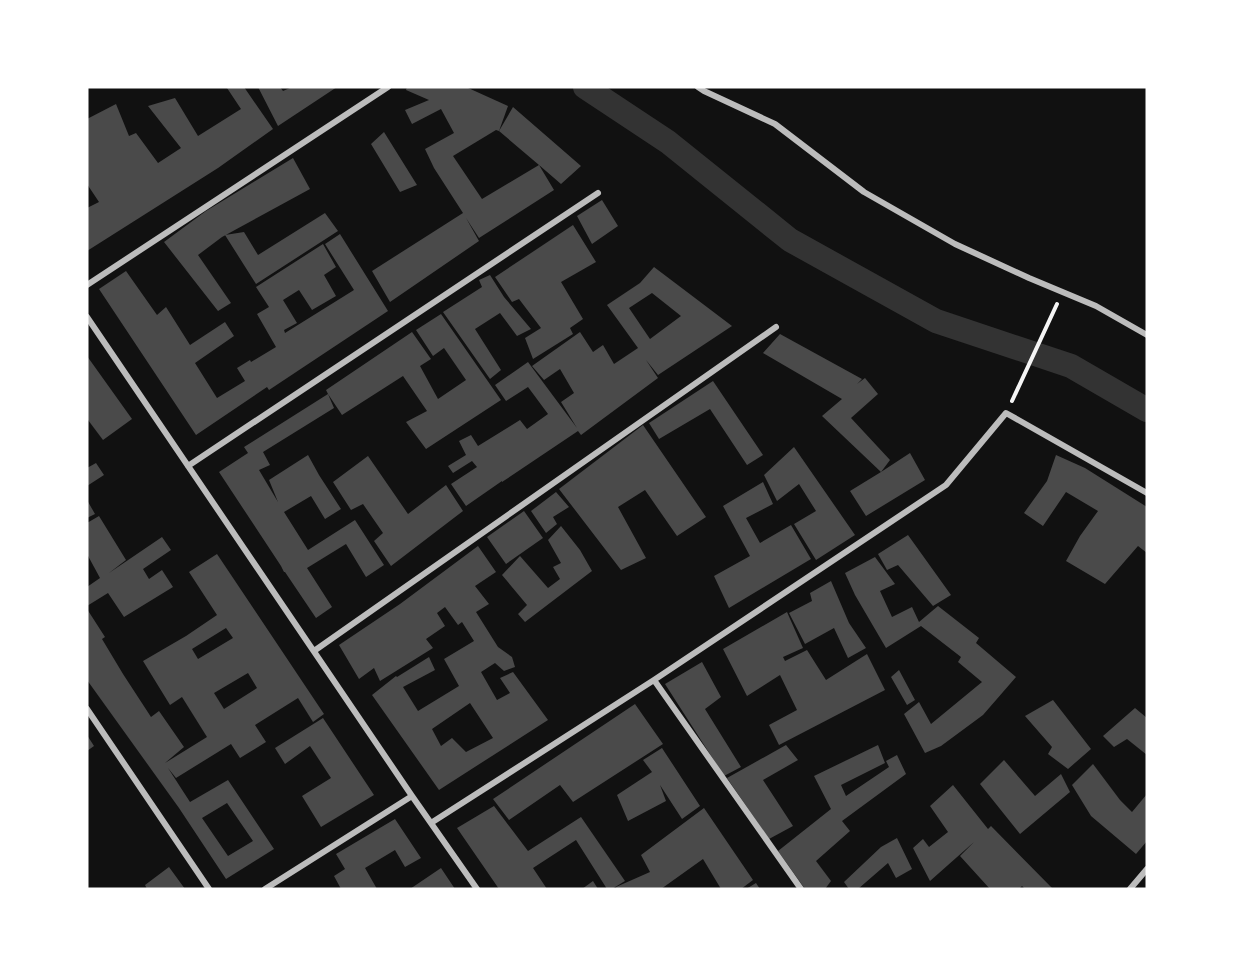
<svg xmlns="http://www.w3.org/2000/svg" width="1234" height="976" viewBox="0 0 1234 976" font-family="'Noto Sans',sans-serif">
	<rect width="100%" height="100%" fill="#111"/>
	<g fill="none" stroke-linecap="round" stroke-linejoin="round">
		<!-- canal -->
		<path stroke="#333" stroke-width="24" d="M585 87 668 142 790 240 936 321 1071 366 1147 410"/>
	</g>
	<!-- building -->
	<path fill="#4a4a4a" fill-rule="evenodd" d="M228 87H244L273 129 218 168 87 251V208L99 202 87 184V119L116 104 129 136 136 133 158 163 181 148 148 106 175 98 198 136 241 109 227 88Z
		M258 87H280L283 91 292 87H337L278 126Z
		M407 87H466L508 106 499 131 496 130 453 156 482 199 539 165 499 131 513 107 581 166 561 184 539 165 554 190 479 238 466 218 479 241 390 302 372 271 463 213 434 168 425 149 454 133 441 109 412 124 405 110 429 100 406 90Z
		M384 132 417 185 400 192 371 144Z
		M293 158 310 189 222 237 198 255 231 303 218 311 164 242 206 211Z
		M602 200 618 226 592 244 577 216Z
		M325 213 338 231 256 284 225 235 244 232 258 255Z
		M573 225 596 262 561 282 583 319 570 328 573 334 533 359 525 338 541 328 519 299 512 302 495 277Z
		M340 234 388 311 269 390 267 387 196 435 99 289 126 271 157 315 166 307 190 345 225 322 234 336 195 363 217 398 245 381 237 368 250 360 251 362 276 347 257 314 269 307 256 287 323 244 336 267 324 275 336 296 312 310 299 290 283 300 297 323 284 330 285 333 354 290 325 244Z
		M654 267 732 326 658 375 646 360 658 378 581 435 578 431 502 482V481L466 506 451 484 477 467 472 461 453 473 448 466 466 455 459 441 471 435 478 446 520 420 527 429 548 414 528 387 506 401 495 385 528 362 577 428 561 402 574 393 560 369 544 380 532 366 580 332 593 352 603 345 614 364 638 348 607 305 640 283ZM652 293 681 316 650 339 629 308Z
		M490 275 504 297 531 329 517 336 500 313 475 329 501 370 490 379 443 312 482 287 479 280Z
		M441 314 501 400 426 449 406 422 427 411 403 376 342 415 328 394 334 408 263 452 270 465 259 470 278 502 269 480 308 455 319 475 341 509 325 519 311 496 284 512 308 550 355 520 384 565 366 577 346 544 307 568 332 607 316 618 285 572H284L281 566 219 472 248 453 244 447 328 394 326 390 412 332 431 359 420 366 438 399 466 380 444 348 433 356 416 330Z
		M780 334 862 379 857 384 865 378 878 394 851 418 890 460 881 472 910 453 925 480 866 516 850 491 881 472 822 416 842 399 763 353Z
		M87 356 132 419 103 440 88 420 87 421Z
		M713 381 763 455 747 465 710 409 659 439 649 423Z
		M643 425 706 517 677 536 645 490 618 507 646 558 621 570 559 489Z
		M794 447 855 535 816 560 794 524 816 511 799 484 777 501 764 475Z
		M1056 455 1085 468 1147 507V553L1138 546 1105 584 1066 561 1080 536 1098 511 1066 492 1043 526 1024 513 1047 481Z
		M368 456 408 514 446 485 463 511 391 566 374 541 383 533 363 504 351 510 333 482Z
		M96 463 104 475 87 486V468Z
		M763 482 773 504 746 518 760 543 791 525 811 559 729 608 714 576 750 556 723 506Z
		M556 492 569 507 553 517 557 524 546 533 531 511Z
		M87 500 95 514 87 518Z
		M524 511 543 538 506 564 487 537Z
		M99 516 126 560 109 573 162 537 171 550 143 569 149 579 162 570 173 587 124 617 108 593 87 606V587L100 578 87 554V523Z
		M561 526 580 550 592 571 525 622 518 614 527 605 502 575 520 556 548 588 560 579 553 567 561 563 548 540Z
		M908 535 951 595 933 606 898 565 887 570 878 554Z
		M478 546 496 572 475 586 489 604 476 612 498 647 512 657 515 667 504 671 495 663 481 672 497 700 510 693 500 678 513 672 548 720 439 790 372 695 396 676 397 677 429 657 435 670 403 687 418 711 459 686 444 659 474 641 462 622 458 625 445 607 437 613 445 626 426 639 433 648 380 681 374 668 359 679 339 645 400 604ZM470 703 493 738 466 752 452 738 441 746 432 729Z
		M217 554 324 714 313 722 298 698 255 725 266 742 240 758 231 744 176 778 168 768 190 802 228 780 274 849 226 879 179 808 87 680V609L105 637 102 639 123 674 151 717 159 711 184 747 165 763 207 737 182 697 170 705 143 661 186 636 217 615 189 572ZM226 628 233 638 198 659 192 649ZM248 673 257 688 224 709 214 693ZM227 803 253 841 228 856 202 818Z
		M875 557 895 584 880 591 892 617 912 607 919 622 938 606 979 638 976 643 1016 677 983 715 941 746 925 753 904 714 919 702 931 724 982 682 958 662 961 657 921 626 886 648 855 595 845 573Z
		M831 581 849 623 866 648 848 658 834 628 805 644 789 613 812 601 810 593Z
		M787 612 803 648 783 657 785 661 807 650 826 680 867 654 885 690 779 745 769 725 797 710 780 675 747 696 723 649Z
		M702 662 721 697 705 709 741 767 724 776 665 684Z
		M899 670 915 700 907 705 891 677Z
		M1053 700 1091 749 1068 769 1048 754 1052 747 1025 716Z
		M635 704 663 744 573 802 560 785 509 820 493 799Z
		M1135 708 1147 718V755L1127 739 1114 747 1103 736Z
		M323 718 374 795 321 827 302 796 331 778 310 746 285 764 275 748Z
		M87 735 94 746 87 751Z
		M786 745 798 760 763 780 793 826 769 839 727 778Z
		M878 745 885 763 841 785 846 796 889 767 886 761 897 755 906 774 842 821 850 831 816 861 831 881 825 889H805L778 851 831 809 814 776Z
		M662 748 700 806 682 819 660 785 666 801 628 821 617 795 652 772 643 760Z
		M1004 760 1035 796 1061 774 1070 792 1020 834 980 784Z
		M1093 764 1120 800 1132 812 1147 794V841L1136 854 1091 816 1072 785Z
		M953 785 988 829 991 826 1053 889H1025L1022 886 1019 889H990L960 856 974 842 930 881 913 848 923 839 929 847 948 832 930 806Z
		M494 806 528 851 581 817 625 881 612 889H607L576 840 533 868 547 889H499L457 828Z
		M704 808 753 880 741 889H721L703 859 661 889H617L616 887 650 872 641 855Z
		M395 819 421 858 405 867 395 850 365 868 377 889H341L334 876 345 869 336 854Z
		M897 838 912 869 896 878 888 863 858 889H849L844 882 881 847Z
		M169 867 185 889H147L145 885Z
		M441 868 455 889H410Z
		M593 881 598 889H582Z
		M756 883 760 889H746Z"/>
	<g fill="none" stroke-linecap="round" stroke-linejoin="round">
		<!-- path -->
		<path stroke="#f5f5f5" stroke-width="4" d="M1012 401 1057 304"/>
		<!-- minor -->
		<path stroke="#bcbcbc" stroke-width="6" d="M698 87 704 91 775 124 864 192 955 244 1029 278 1096 306 1147 335
			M87 285 388 87
			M87 317 412 796 477 889
			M188 466 598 193
			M314 651 776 327
			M654 680 801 889
			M87 709 209 889
			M431 823 654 680 946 485 1006 413 1147 493
			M265 889 412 796
			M1130 889 1147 869"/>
	</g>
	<!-- border -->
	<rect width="1234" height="976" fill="none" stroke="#ffffff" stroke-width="177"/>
</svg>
